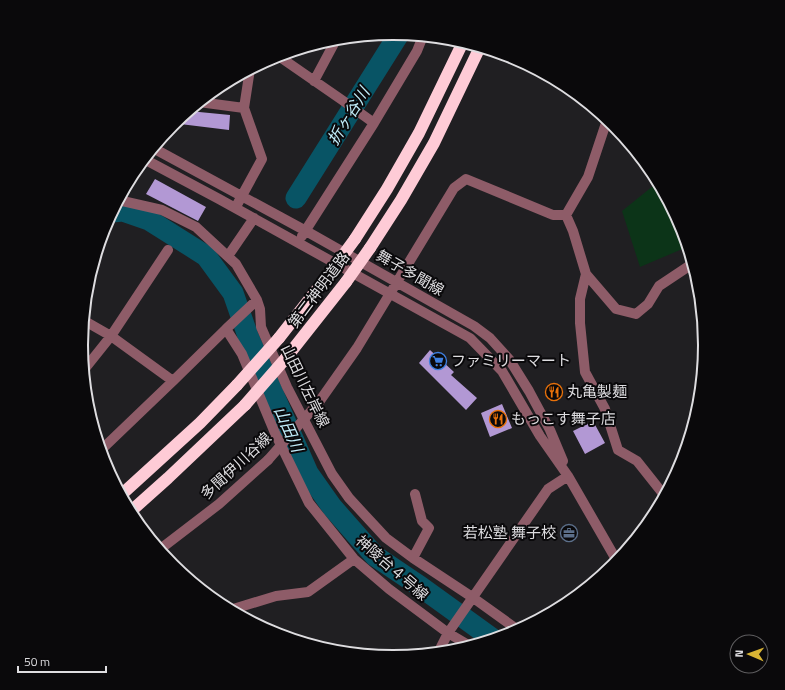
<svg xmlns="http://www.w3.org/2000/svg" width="785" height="690" viewBox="0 0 785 690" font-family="'Titillium Web','Noto Sans JP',sans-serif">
	<rect width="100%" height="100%" fill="#201f22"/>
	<!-- green -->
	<path fill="#0c3418" d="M658 182 681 226 687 247 640 267 622 211Z"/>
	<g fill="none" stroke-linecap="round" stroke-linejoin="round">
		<!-- river -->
		<path stroke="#085465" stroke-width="21" d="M296 198 399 34
			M112 212 123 211 149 220 206 256 233 293 248 336 308 473 332 507 375 556 421 587 493 639"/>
	</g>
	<!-- building -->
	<path fill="#b298d4" d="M189 111 230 115 229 130 180 124 181 117Z
		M155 179 206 207 198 221 146 194Z
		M430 350 454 372 451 375 477 398 466 410 419 363Z
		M502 404 512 428 490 437 481 413Z
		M593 421 605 443 585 454 573 431Z"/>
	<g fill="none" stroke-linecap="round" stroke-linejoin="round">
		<!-- minor -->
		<path stroke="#8e5c68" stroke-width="10" d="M277 55 342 100 374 123
			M314 81 337 38
			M199 102 244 108
			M153 148 306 231 474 326 490 338 509 359 529 391 550 430 563 461
			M144 159 219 199 470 338 502 371 540 436 568 476 617 561
			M118 200 162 210 196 227 236 264 257 300 260 309 261 327 287 387 332 474 349 498 386 538 413 558 472 597 518 630
			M238 203 262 159 244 108 250 69
			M566 215 573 231 586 274 580 299V323L585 372 605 409 618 450 637 461 664 495
			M302 236 374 123 417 51 423 36
			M228 256 254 218
			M586 274 616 309 636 314 648 304 659 286 692 264
			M83 320 111 336 173 381 226 329 242 354 275 433 309 503 354 559 389 589 448 633 470 646
			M226 329 257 300
			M83 371 111 336 168 250
			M319 402 357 348 454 188 466 179 553 215H566L588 177 607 120
			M100 451 173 381
			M159 550 219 504 268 460
			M413 558 429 528 422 521 415 494
			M230 610 276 596 308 592 354 559
			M438 653 448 633 548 489 568 476"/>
		<!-- highway -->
		<path stroke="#fecbd6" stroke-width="12" d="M355 239 387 189 419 133 463 42
			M370 248 401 200 434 143 480 47
			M279 338 330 273
			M286 358 346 282
			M121 495 200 423 237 385
			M130 512 168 478 245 405"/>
		<!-- minor-bridge -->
		<path stroke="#8e5c68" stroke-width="10" d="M268 460 319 402"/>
		<!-- highway-bridge -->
		<path stroke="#fecbd6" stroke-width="12" d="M330 273 355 239
			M346 282 370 248
			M237 385 279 338
			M245 405 286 358"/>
	</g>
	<!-- icons -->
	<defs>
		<g id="supermarket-ring" transform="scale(0.9)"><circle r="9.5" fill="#0a090b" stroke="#3f7fe0" stroke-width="1.5"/><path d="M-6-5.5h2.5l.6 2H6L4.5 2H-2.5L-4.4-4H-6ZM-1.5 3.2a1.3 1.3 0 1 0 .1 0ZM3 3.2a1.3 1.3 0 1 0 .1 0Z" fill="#3f7fe0"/></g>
		<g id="restaurant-ring" transform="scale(0.9)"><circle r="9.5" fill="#0a090b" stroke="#e8710a" stroke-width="1.5"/><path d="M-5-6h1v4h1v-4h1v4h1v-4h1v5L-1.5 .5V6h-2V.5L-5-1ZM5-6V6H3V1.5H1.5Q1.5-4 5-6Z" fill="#e8710a"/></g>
		<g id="office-ring" transform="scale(0.9)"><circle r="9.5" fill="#0a090b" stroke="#5c6f8a" stroke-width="1.5"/><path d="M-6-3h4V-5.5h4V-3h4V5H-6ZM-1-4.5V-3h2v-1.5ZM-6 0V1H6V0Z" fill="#5c6f8a"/></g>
	</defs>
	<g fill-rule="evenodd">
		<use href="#supermarket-ring" x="438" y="361"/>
		<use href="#restaurant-ring" x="554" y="392"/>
		<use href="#restaurant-ring" x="498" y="419"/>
		<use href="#office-ring" x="569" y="533"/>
	</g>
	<g text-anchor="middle" stroke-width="4" stroke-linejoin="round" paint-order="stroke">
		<!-- street labels -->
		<g font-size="15" fill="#dedde0" stroke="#0a090b">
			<text transform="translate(410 273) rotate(30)" y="5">舞子多聞線</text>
			<text transform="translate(319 290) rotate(-53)" y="5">第二神明道路</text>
			<text transform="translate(305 386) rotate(64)" y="5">山田川左岸線</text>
			<text transform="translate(236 466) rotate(-43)" y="5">多聞伊川谷線</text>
			<text transform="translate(392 568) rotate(41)" y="5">神陵台４号線</text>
		</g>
		<!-- poi labels -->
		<g font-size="15" fill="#dedde0" stroke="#0a090b" text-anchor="start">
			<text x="451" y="366">ファミリーマート</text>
			<text x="567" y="397">丸亀製麺</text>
			<text x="511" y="424">もっこす舞子店</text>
			<text x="556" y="538" text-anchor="end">若松塾 舞子校</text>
		</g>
		<!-- water labels -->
		<g font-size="16" font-style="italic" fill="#c1ecf9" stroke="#0a090b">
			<text transform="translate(348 116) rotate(-58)" y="6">折ヶ谷川</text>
			<text transform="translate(289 429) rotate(66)" y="6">山田川</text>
		</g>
	</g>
	<!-- crop -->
	<path d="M0 0H785V690H0ZM88 345a305 305 0 1 1 610 0a305 305 0 1 1-610 0Z" fill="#0a090b" fill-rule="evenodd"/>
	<path fill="none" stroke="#dedde0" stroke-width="2" d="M88 345a305 305 0 1 1 610 0a305 305 0 1 1-610 0Z"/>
	<!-- north arrow -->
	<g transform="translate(749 654) rotate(272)"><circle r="19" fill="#0a090b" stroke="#5f5e60"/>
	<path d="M0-3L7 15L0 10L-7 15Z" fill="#d8b434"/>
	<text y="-6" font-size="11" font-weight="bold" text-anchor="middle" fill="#dedde0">N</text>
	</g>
	<!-- scale -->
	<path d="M18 666v6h88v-6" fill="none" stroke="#dedde0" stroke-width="2"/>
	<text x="24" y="666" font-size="12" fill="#dedde0" stroke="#0a090b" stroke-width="3" paint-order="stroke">50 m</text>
</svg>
